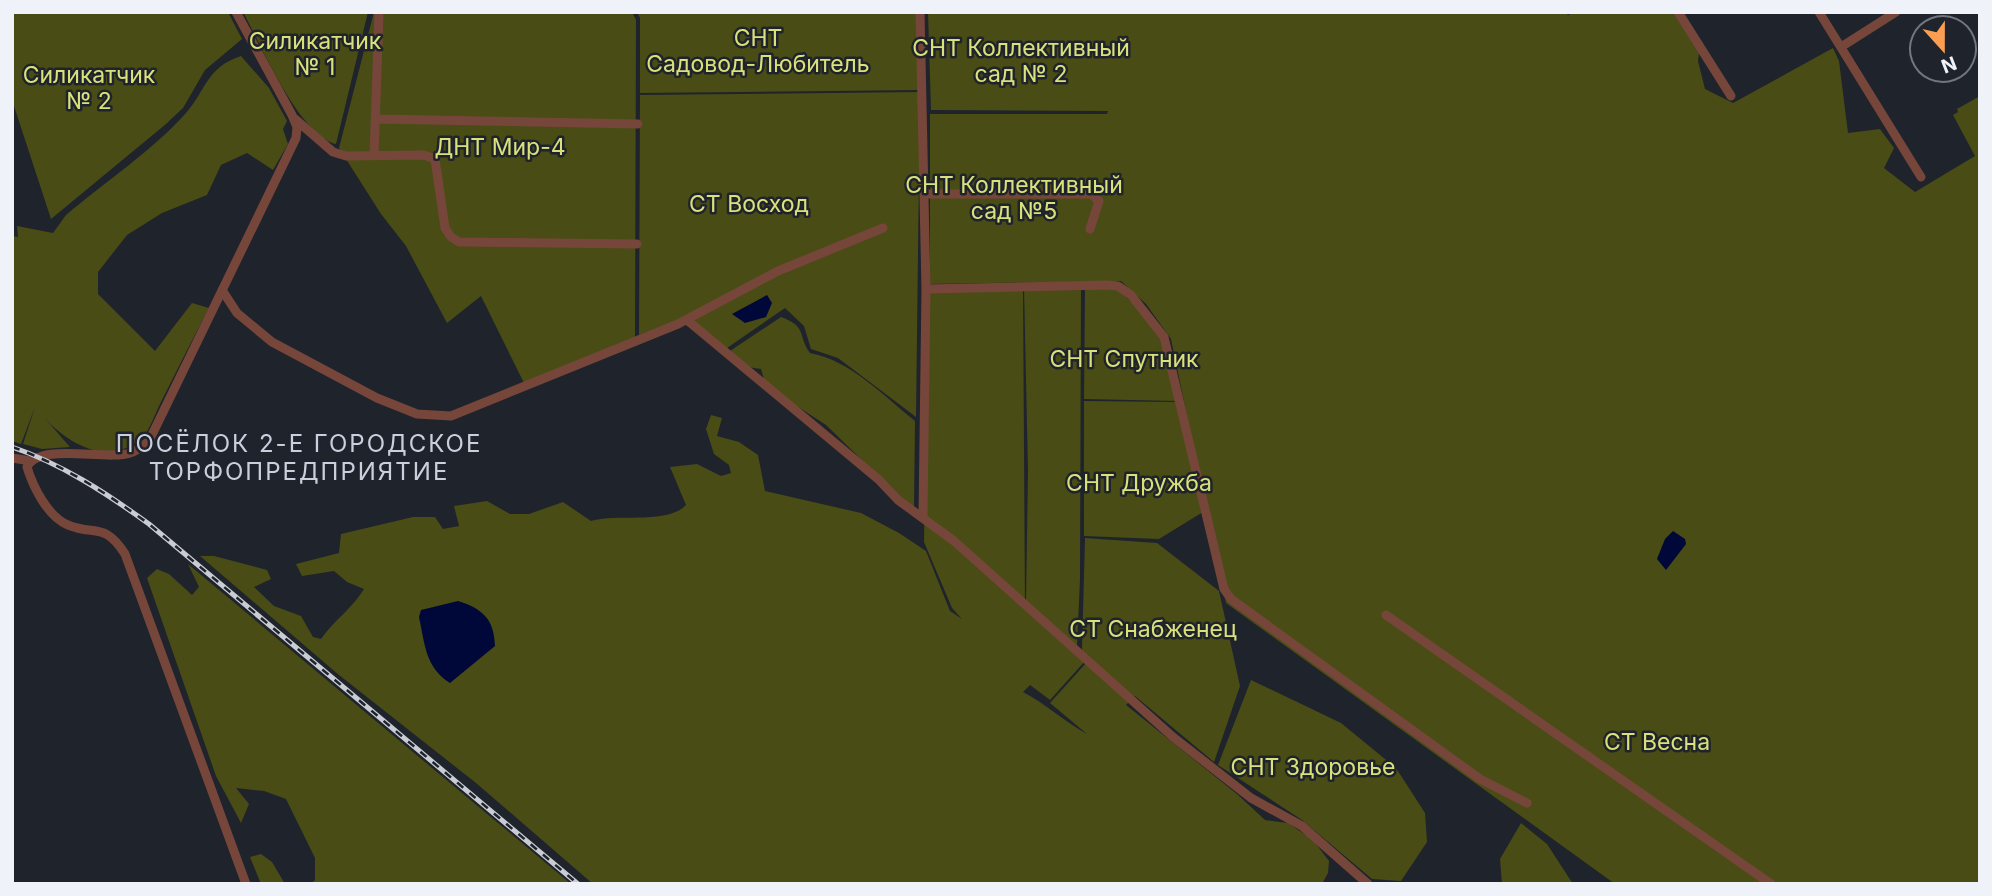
<svg xmlns="http://www.w3.org/2000/svg" width="1992" height="896" viewBox="0 0 1992 896" font-family="Inter,sans-serif">
	<rect width="100%" height="100%" fill="#1f232c"/>
	<!-- green -->
	<path fill="#494c15" fill-rule="evenodd" d="M12 12H228L242 39 205 70 183 108 166 124 51 219 12 100Z
		M243 12H368L336 144C299 135 261 45 243 12Z
		M374 12H632L636 20 635 338 524 383 481 296 447 323 406 246 381 214 339 148Z
		M637 12H920V90L640 93V18Z
		M928 12H1565L1568 15 1574 12H1673L1699 53 1698 61 1705 89 1733 103 1833 48 1839 61 1848 133 1880 129 1894 148 1884 168 1915 192 1975 156 1953 115 1958 112 1957 109 1980 96V884H1615L1226 603 1171 339 1146 304 1121 281 930 284V114H1107L1108 111 931 110Z
		M241 56 269 88 287 121 283 129 288 144 273 170 247 153 221 165 207 195 162 213 127 235 98 272V294L155 351 192 303 209 308C192 340 176 372 160 404 155 414 150 429 143 437 109 469 66 443 42 415L70 447 42 449 23 444 35 407 21 444 12 441V236L18 237 17 226 53 233 66 215C105 182 152 151 186 113 206 90 207 67 241 56Z
		M920 92 916 417 838 358 811 349 804 326 785 308 727 348 688 316 639 335 640 95Z
		M1081 286 1080 580 1077 646 1026 600 1028 471 1024 288Z
		M1085 286 1117 289 1143 312 1161 339 1177 401 1084 399Z
		M1023 288 1025 606 1085 659 1082 649 1085 538 1157 543 1219 591 1240 686 1214 762 1135 696 1126 705 1237 794 1265 820 1288 823 1313 840 1329 861 1328 873 1322 884H593L476 783 339 675 200 556H214L267 570 271 579 254 587 274 606 301 616 313 637 321 639C334 620 352 609 364 589L347 582 334 571 302 576 296 564 339 553 341 534 413 517H435L443 529 459 526 454 506 487 501 510 514H529L563 502 591 521C617 513 667 525 686 505L670 467 697 464 721 476 731 473 729 465 714 454 706 429 711 415 722 418 717 436 739 442 758 455 765 491 861 513 899 533 926 551 950 611 962 619 952 608 924 542 928 291ZM1085 661 1086 663 1050 703 1087 734C1064 721 1046 704 1023 692L1030 685 1050 700Z
		M781 317C808 327 797 335 810 353 850 360 885 397 915 421L914 507 905 502 826 425 766 386 761 369 747 367 724 355Z
		M1084 401 1177 402 1203 512 1159 539 1084 536Z
		M188 564 571 884H311L315 880V858L286 799 264 791 236 788 249 804 241 823 216 776 147 578 157 569 169 574 192 595 199 587Z
		M1251 680 1341 723 1396 768 1425 813 1427 842 1401 881 1372 879 1302 820 1218 765Z
		M1521 823 1547 844 1573 884H1502L1500 859Z
		M261 854 272 862 285 884H261L250 857Z"/>
	<!-- water -->
	<path fill="#000739" d="M767 295 772 303 766 317 745 323 732 314Z
		M1673 531 1685 539 1686 544 1666 570 1657 559 1665 539Z
		M458 601C483 609 494 619 495 646L450 683C425 667 425 644 419 617L421 610Z"/>
	<g fill="none" stroke-linecap="round" stroke-linejoin="round">
		<!-- minor -->
		<path stroke="#77463a" stroke-width="9" d="M236 12 292 115 297 127 296 138 149 441C143 446 137 451 130 453 106 461 39 442 27 467 33 487 48 517 68 525 95 536 105 522 125 554L246 884
			M920 12 926 289 923 516
			M1678 12 1731 96
			M1819 12 1921 177
			M1841 47 1896 12
			M295 119 333 152 346 156 424 155 435 159 445 228 451 237 459 242 637 244
			M377 119 638 124
			M374 156 379 12
			M925 194H1091L1099 201 1090 229
			M926 289 1107 285 1118 286 1131 295 1164 337 1224 589 1231 599 1480 779 1527 803
			M222 290 237 313 272 342 377 398 417 414 451 416 678 324 778 271 883 228
			M687 320 878 479 898 500 954 541 1173 737 1251 798 1302 826 1368 884
			M12 458 31 461
			M1386 615 1771 884"/>
		<!-- rail casing -->
		<g stroke="#c9ccd3" stroke-width="5">
			<path id="rail" d="M12 447C62 464 106 493 149 524L578 884"/>
		</g>
		<!-- rail -->
		<use href="#rail" stroke="#1f232c" stroke-width="2.5" stroke-dasharray="8" stroke-linecap="butt"/>
	</g>
	<g text-anchor="middle" stroke-width="5" stroke-linejoin="round" paint-order="stroke">
		<!-- park labels -->
		<g font-size="23" fill="#dae17a" stroke="#1f232c">
			<text x="758" y="46">СНТ<tspan x="758" dy="26">Садовод-Любитель</tspan></text>
			<text x="315" y="49">Силикатчик<tspan x="315" dy="26">№ 1</tspan></text>
			<text x="1021" y="56">СНТ Коллективный<tspan x="1021" dy="26">сад № 2</tspan></text>
			<text x="89" y="83">Силикатчик<tspan x="89" dy="26">№ 2</tspan></text>
			<text x="500" y="155">ДНТ Мир-4</text>
			<text x="1014" y="193">СНТ Коллективный<tspan x="1014" dy="26">сад №5</tspan></text>
			<text x="749" y="212">СТ Восход</text>
			<text x="1124" y="367">СНТ Спутник</text>
			<text x="1139" y="491">СНТ Дружба</text>
			<text x="1153" y="637">СТ Снабженец</text>
			<text x="1657" y="750">СТ Весна</text>
			<text x="1313" y="775">СНТ Здоровье</text>
		</g>
		<!-- neighbourhood labels -->
		<g font-size="24" letter-spacing="2" fill="#c9cfdc" stroke="#1f232c">
			<text x="299" y="452">ПОСЁЛОК 2-Е ГОРОДСКОЕ<tspan x="299" dy="28">ТОРФОПРЕДПРИЯТИЕ</tspan></text>
		</g>
	</g>
	<!-- border -->
	<rect width="1992" height="896" fill="none" stroke="#eff2f8" stroke-width="28"/>
	<!-- north arrow -->
	<g transform="translate(1943 49) rotate(159)"><circle r="33" fill="#1f232c" stroke="#72767e" stroke-width="2"/>
	<path d="M0-5L12 26L0 18L-12 26Z" fill="#fb9e51"/>
	<text y="-10" font-size="19" font-weight="bold" text-anchor="middle" fill="#eff2f8">N</text>
	</g>
</svg>
